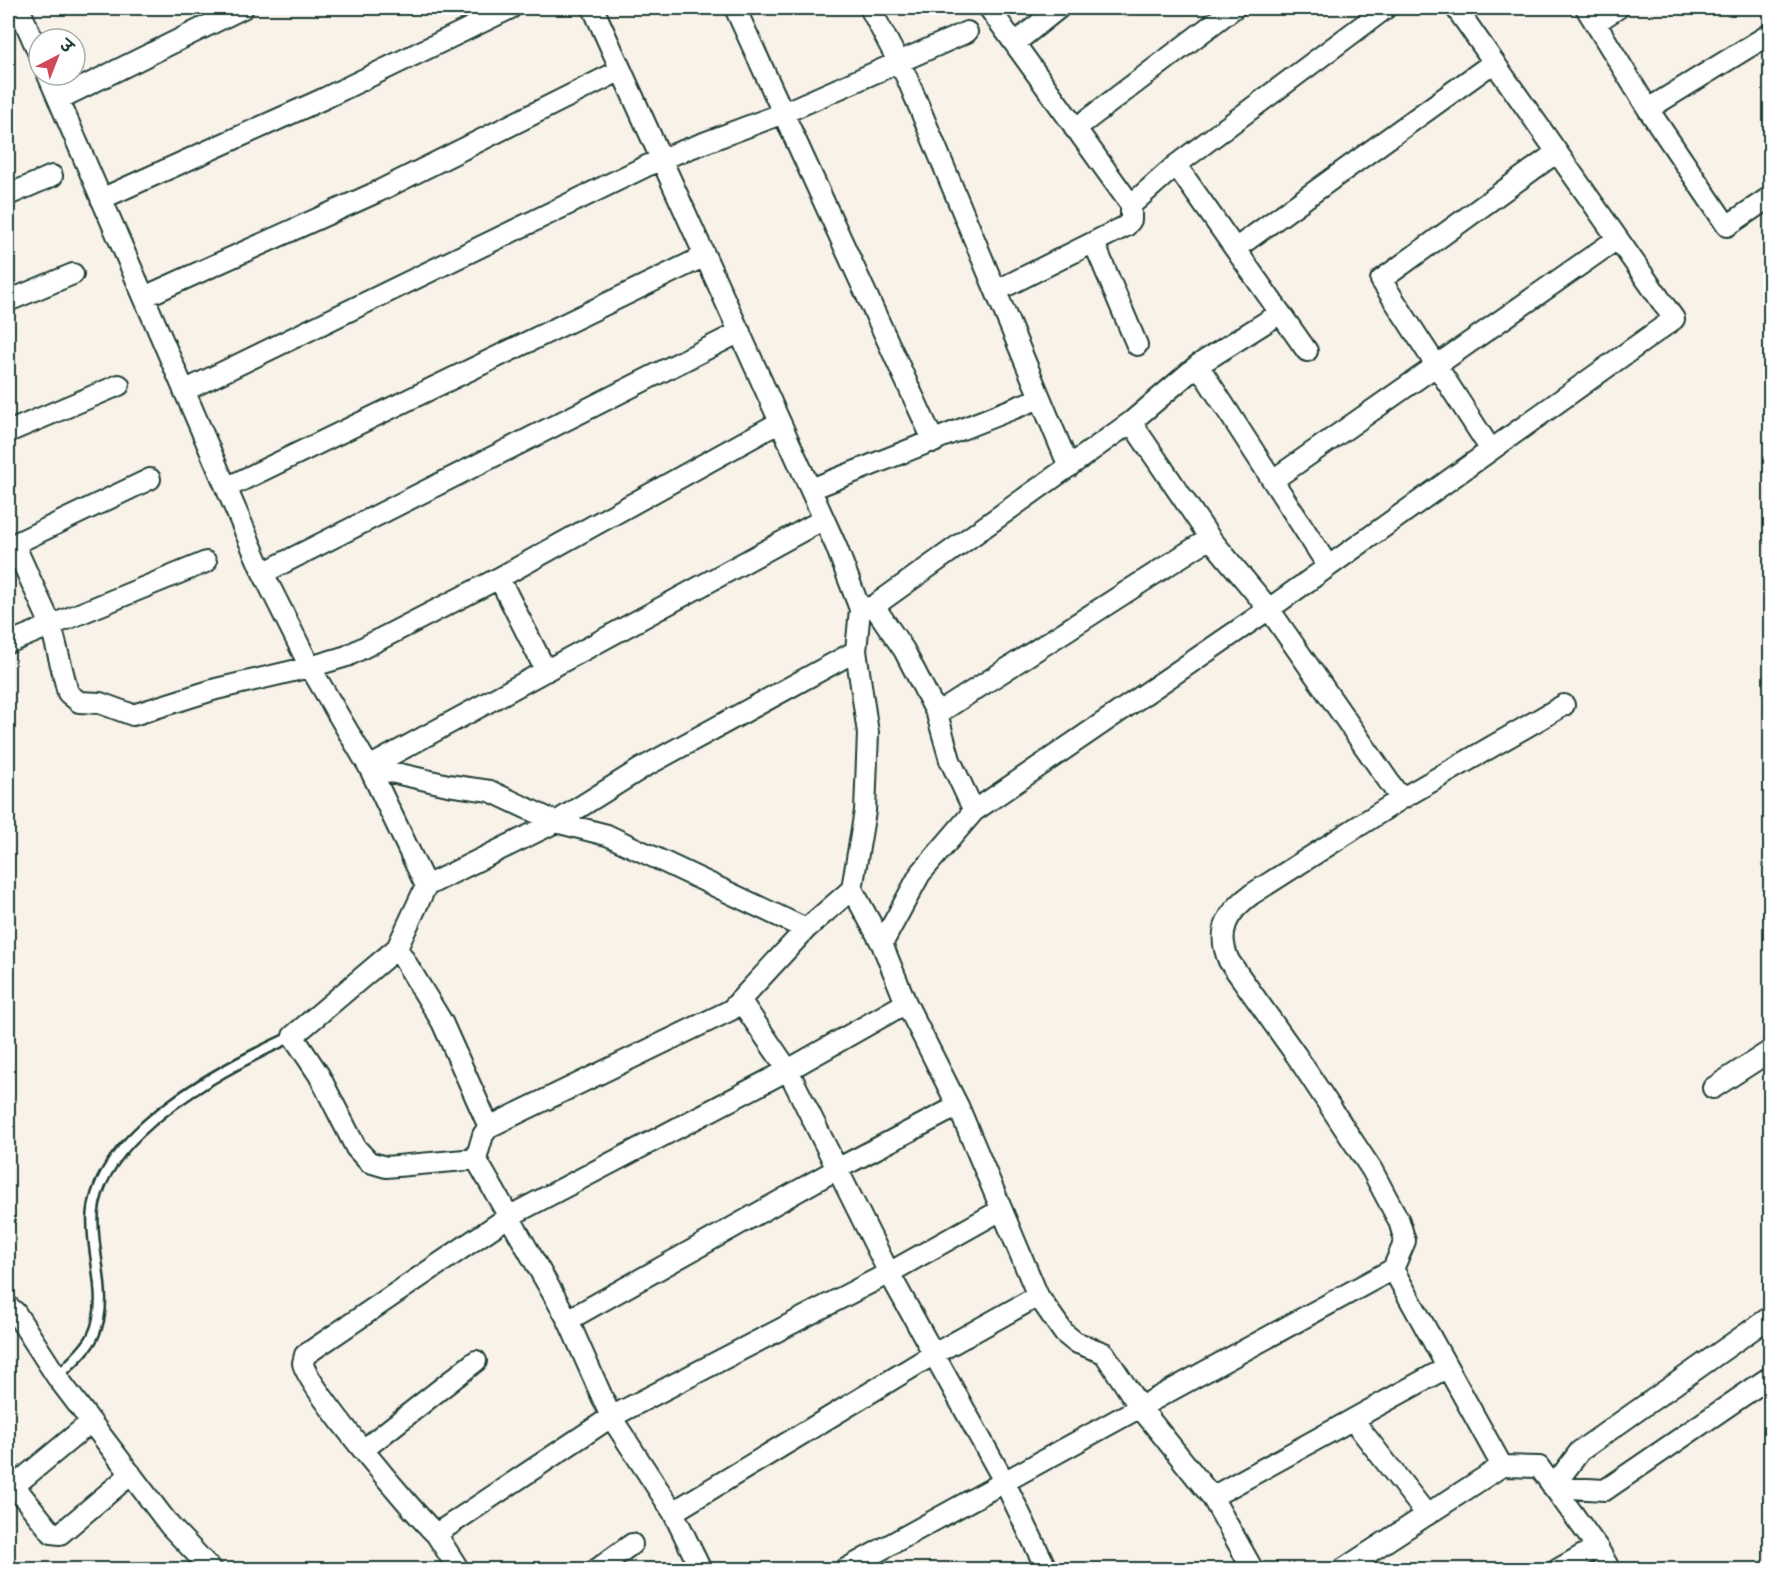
<svg xmlns="http://www.w3.org/2000/svg" width="1778" height="1577" viewBox="0 0 1778 1577" font-family="Sriracha,'Playpen Sans Deva',sans-serif">
	<rect width="100%" height="100%" fill="#f8f2e9"/>
	<filter id="ink" filterUnits="userSpaceOnUse"><feTurbulence type="fractalNoise" baseFrequency=".0167" numOctaves="2"/><feDisplacementMap in="SourceGraphic" scale="12" xChannelSelector="R" yChannelSelector="G"/><feConvolveMatrix kernelMatrix="1 2 1 2 8 2 1 2 1" color-interpolation-filters="sRGB"/></filter>
	<g filter="url(#ink)">
		<g fill="none" stroke-linecap="round" stroke-linejoin="round">
			<!-- lane casing -->
			<g stroke="#1f3d34" stroke-width="14">
				<path id="lane" d="M57 1377C68 1365 86 1351 93 1336 111 1299 90 1253 93 1214 100 1131 226 1067 293 1036"/>
			</g>
			<!-- street casing -->
			<g stroke="#1f3d34" stroke-width="24">
				<path id="street" d="M19 8 39 54
					M593 8 836 546 860 609 856 651 868 733 865 811 852 889 882 944 906 1003 958 1106 1038 1296 1064 1333 1075 1342 1104 1353 1139 1406 1212 1497 1253 1570
					M735 8 934 442
					M870 8 907 78 1069 467
					M989 8 1131 205V220L1126 226 996 291
					M1586 8 1648 109 1727 226 1770 197
					M1595 23 1618 8
					M1015 43 1059 8
					M48 75 263 573 310 667 369 767 426 886
					M59 99 243 8
					M1648 109 1770 34
					M1075 129 1234 8
					M1176 165 1307 351
					M8 195 52 176
					M101 199 323 99 511 8
					M1131 205 1176 165 1386 8
					M1094 243 1137 345
					M1235 249 1494 62
					M144 297 377 192 621 70
					M8 301 73 274
					M1198 365 1328 566
					M184 391 661 159 781 114 967 32
					M1131 422 1210 538 1269 609 1401 799
					M8 432 119 385
					M1491 450 1381 280 1557 152
					M1273 480 1617 239
					M226 488 705 256
					M811 489 1040 398
					M14 544 51 625 68 693 79 702 100 703 133 715 216 689 310 667 347 656 499 578 780 422
					M8 547 150 479
					M263 573 740 332
					M499 578 546 671
					M874 606 904 650 937 714 950 760 974 811
					M860 609 874 606 1131 422 1198 365 1279 314
					M8 643 206 562
					M937 714 1210 538
					M369 767 448 785 490 791 556 822 607 835 806 929 852 889
					M369 767 824 519
					M882 944 920 874 974 811 1269 609 1674 319 1456 8
					M397 948 442 1022 489 1127
					M740 1000 788 1070 889 1273 1005 1483 1047 1570
					M1713 1088 1770 1051
					M476 1159 386 1167 369 1162 356 1148 319 1075 293 1036 397 948 426 886 556 822 642 768 856 651
					M1393 1269 1502 1466 1539 1467 1597 1547 1610 1570
					M8 1306 15 1312 57 1377 170 1526 212 1570
					M1770 1317 1580 1451 1553 1487 1605 1490 1770 1377
					M568 1320 837 1169 958 1106
					M1353 1420 1427 1515
					M363 1450 476 1361
					M8 1478 52 1533 60 1534 131 1474
					M14 1486 91 1422
					M1212 1497 1446 1368
					M673 1512 934 1354 1038 1296
					M436 1534C416 1516 304 1383 303 1363 303 1362 305 1356 305 1355L508 1217 788 1070 906 1003
					M459 1570 436 1534 611 1417 889 1273 1001 1210
					M596 1570 632 1544
					M701 1570 673 1512 611 1417 568 1320 476 1159 483 1135 489 1127 731 1010 806 929
					M844 1570C1028 1470 1209 1368 1393 1269L1405 1241 1399 1221 1372 1170 1296 1055 1229 961C1216 932 1227 912 1252 894L1401 799 1564 705
					M1342 1570 1502 1466
					M1557 1570 1597 1547"/>
			</g>
			<!-- lane -->
			<use href="#lane" stroke="#fff" stroke-width="9"/>
			<!-- street -->
			<use href="#street" stroke="#fff" stroke-width="20"/>
		</g>
	</g>
	<!-- margin -->
	<rect width="1778" height="1577" fill="none" stroke="#fff" stroke-width="30"/>
	<rect x="15" y="15" width="1748" height="1547" fill="none" stroke="#1f3d34" stroke-width="2" filter="url(#ink)"/>
	<!-- north arrow -->
	<g transform="translate(57 57) rotate(42)"><circle r="28" fill="#ffffff" stroke="#a5b1ae" stroke-width="1.5"/>
	<path d="M0-4.5L10 22L0 15L-10 22Z" fill="#d1495b"/>
	<text y="-9" font-size="16" font-weight="bold" text-anchor="middle" fill="#1f3d34">उ</text>
	</g>
</svg>
